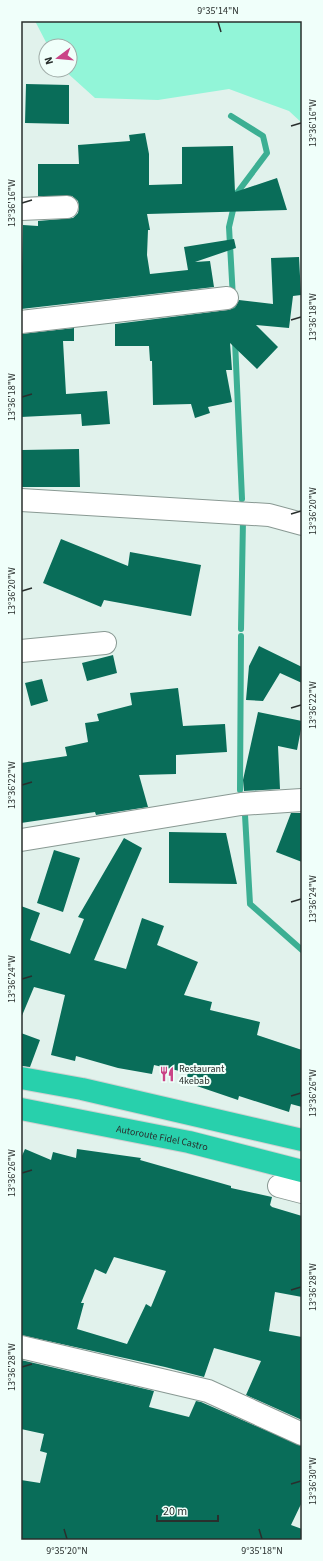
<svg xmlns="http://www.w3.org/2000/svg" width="323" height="1561" viewBox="0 0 323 1561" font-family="'Source Sans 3',sans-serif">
	<rect width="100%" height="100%" fill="#e1f2ec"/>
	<!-- green -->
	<path fill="#92f5d8" d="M35 21H302V123L289 111 229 89 158 100 95 98 64 70H70V46H48Z"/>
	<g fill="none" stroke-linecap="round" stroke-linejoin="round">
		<!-- stream -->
		<path stroke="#3caf93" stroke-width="6" d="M231 116 263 136 267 153 237 193 229 227 234 316
			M235 341 242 499
			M241 629 243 520
			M240 790 241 636
			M245 815 250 904 302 950"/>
	</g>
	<!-- building -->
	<path fill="#096d59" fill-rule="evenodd" d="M26 84 69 85V124L25 123Z
		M145 133 149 154V185L182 184V147L233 146 235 192 277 178 287 210 147 214 150 230H148L147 255 150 274 188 270 184 247 234 239 236 248 195 262 210 261 214 287 21 309 23 225 38 226V221L73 218 78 213 79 207 78 201 72 196H38V164H79L78 145 130 141 129 135Z
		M299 257 301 295 293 296 289 328 256 325 278 347 257 369 230 343 232 370H226L232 402 208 407 210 413 195 418 191 404 153 405 152 361H150L149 346H115V324L228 310 235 308 239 300 273 304 271 258Z
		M74 328V341H63L66 394 107 391 110 424 82 426 81 414 21 417V334Z
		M79 449 80 487H22V450Z
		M61 539 128 566 130 552 201 565 191 616 104 600 101 607 43 583Z
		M259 646 302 667V683L280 673 263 701 246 700 249 666Z
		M113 655 117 673 87 681 82 663Z
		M42 679 48 701 31 706 25 683Z
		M178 688 183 726 225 724 227 752 176 755V774L139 775 148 807 96 815 95 812 21 823V763L67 756 65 747 88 742 85 723 99 721 97 714 132 705 130 693Z
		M258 712 302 721V724L297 750 278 746 280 789 244 791 243 780Z
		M291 813H302V862L276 852Z
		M169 832 226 833 237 884 169 883Z
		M124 838 142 848 94 960 126 969 142 918 164 926 157 945 198 962 184 995 212 1002 210 1010 260 1022 257 1035 302 1050V1107L291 1104 289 1112 239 1096 238 1100 185 1082 188 1073 154 1065 152 1074 118 1068 76 1056 75 1061 51 1055 65 995 34 987 21 1018V906L40 913 30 940 70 954 84 919 78 917Z
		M54 850 80 858 63 912 37 903Z
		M21 1033 40 1040 30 1067 21 1066Z
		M25 1149 51 1160 53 1152 76 1158 77 1149 141 1158 140 1160 231 1186V1188L272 1197 270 1205 272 1207 302 1216V1297L275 1292 269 1331 302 1337V1420L246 1395 261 1361 214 1348 204 1377 165 1367 21 1335V1158ZM114 1257 166 1271 151 1307 146 1304 127 1344 77 1329 84 1303H81L95 1269 106 1274Z
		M21 1360 154 1391 149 1407 189 1417 196 1401 201 1402 302 1446V1502L291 1525 302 1529V1540H21V1480L40 1483 47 1453 40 1451 44 1434 21 1429Z"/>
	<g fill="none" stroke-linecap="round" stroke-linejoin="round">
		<!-- minor casing -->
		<g stroke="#899993" stroke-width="24">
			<path id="minor" d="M21 209 67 207
				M21 322 227 298
				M21 500 269 515 302 524
				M21 651 105 643
				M21 840 241 804 302 800
				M279 1186 302 1192
				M21 1347 208 1391 302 1434"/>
		</g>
		<!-- highway casing -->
		<g stroke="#d0d1d1" stroke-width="24">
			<g id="highway">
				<path d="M21 1078 82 1089 302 1140"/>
				<path id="s1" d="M21 1109 189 1142 302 1171"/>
			</g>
		</g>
		<!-- minor -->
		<use href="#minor" stroke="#fff" stroke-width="22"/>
		<!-- highway -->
		<use href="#highway" stroke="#28d0ac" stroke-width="22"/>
	</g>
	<!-- ticks -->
	<path fill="none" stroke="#292f2d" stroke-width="1.5" d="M218 22 221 32M291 126 301 123M22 203 32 200M291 320 301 317M22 397 32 394M291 514 301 511M22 591 32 588M291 708 301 705M22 785 32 782M291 902 301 899M22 979 32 976M291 1096 301 1093M22 1173 32 1170M291 1290 301 1287M22 1367 32 1364M291 1484 301 1481M64 1529 67 1539M259 1529 262 1539"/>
	<!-- icons -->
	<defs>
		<g id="restaurant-bare" transform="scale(1.2)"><path d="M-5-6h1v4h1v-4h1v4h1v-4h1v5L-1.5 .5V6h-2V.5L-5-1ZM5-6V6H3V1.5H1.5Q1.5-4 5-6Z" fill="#ca4587" stroke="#f0fffa" stroke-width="2.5" paint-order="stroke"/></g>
	</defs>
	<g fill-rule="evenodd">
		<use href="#restaurant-bare" x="167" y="1074"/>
	</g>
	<g text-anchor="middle" stroke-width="4" stroke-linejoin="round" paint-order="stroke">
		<!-- poi labels -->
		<g font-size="10" fill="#292f2d" stroke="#f0fffa" text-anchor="start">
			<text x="179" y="1072">Restaurant<tspan x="179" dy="12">4kebab</tspan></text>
		</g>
		<!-- street labels -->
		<g font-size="10" fill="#292f2d" stroke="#f0fffa">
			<text dy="4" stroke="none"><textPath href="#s1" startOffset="144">Autoroute Fidel Castro</textPath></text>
		</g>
	</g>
	<!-- border -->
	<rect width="323" height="1561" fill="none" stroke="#f0fffa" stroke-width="44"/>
	<!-- north arrow -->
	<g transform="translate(58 58) rotate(254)"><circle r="19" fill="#f0fffa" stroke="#a0aca8"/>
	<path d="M0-3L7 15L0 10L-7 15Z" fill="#ca4587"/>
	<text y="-6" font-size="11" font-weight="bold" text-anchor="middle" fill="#292f2d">N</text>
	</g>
	<!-- scale -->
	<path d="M157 1515v6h61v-6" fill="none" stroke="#292f2d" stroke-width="2"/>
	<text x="163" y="1515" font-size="12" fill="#292f2d" stroke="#f0fffa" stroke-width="3" paint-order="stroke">20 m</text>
	<rect x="22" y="22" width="279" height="1517" fill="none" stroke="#292f2d" stroke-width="1.5"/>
	<g font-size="10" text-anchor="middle" fill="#292f2d">
		<text x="218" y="14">9°35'14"N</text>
		<text transform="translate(312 123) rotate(-90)" y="4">13°36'16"W</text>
		<text transform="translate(11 203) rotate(-90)" y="4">13°36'16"W</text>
		<text transform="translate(312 317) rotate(-90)" y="4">13°36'18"W</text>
		<text transform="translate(11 397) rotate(-90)" y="4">13°36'18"W</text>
		<text transform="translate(312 511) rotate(-90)" y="4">13°36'20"W</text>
		<text transform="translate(11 591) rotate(-90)" y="4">13°36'20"W</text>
		<text transform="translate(312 705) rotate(-90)" y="4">13°36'22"W</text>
		<text transform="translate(11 785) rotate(-90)" y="4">13°36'22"W</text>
		<text transform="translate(312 899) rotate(-90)" y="4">13°36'24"W</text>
		<text transform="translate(11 979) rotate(-90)" y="4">13°36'24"W</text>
		<text transform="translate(312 1093) rotate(-90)" y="4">13°36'26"W</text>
		<text transform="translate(11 1173) rotate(-90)" y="4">13°36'26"W</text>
		<text transform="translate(312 1287) rotate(-90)" y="4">13°36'28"W</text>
		<text transform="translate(11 1367) rotate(-90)" y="4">13°36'28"W</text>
		<text transform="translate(312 1481) rotate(-90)" y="4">13°36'30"W</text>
		<text x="67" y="1554">9°35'20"N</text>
		<text x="262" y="1554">9°35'18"N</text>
	</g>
</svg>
